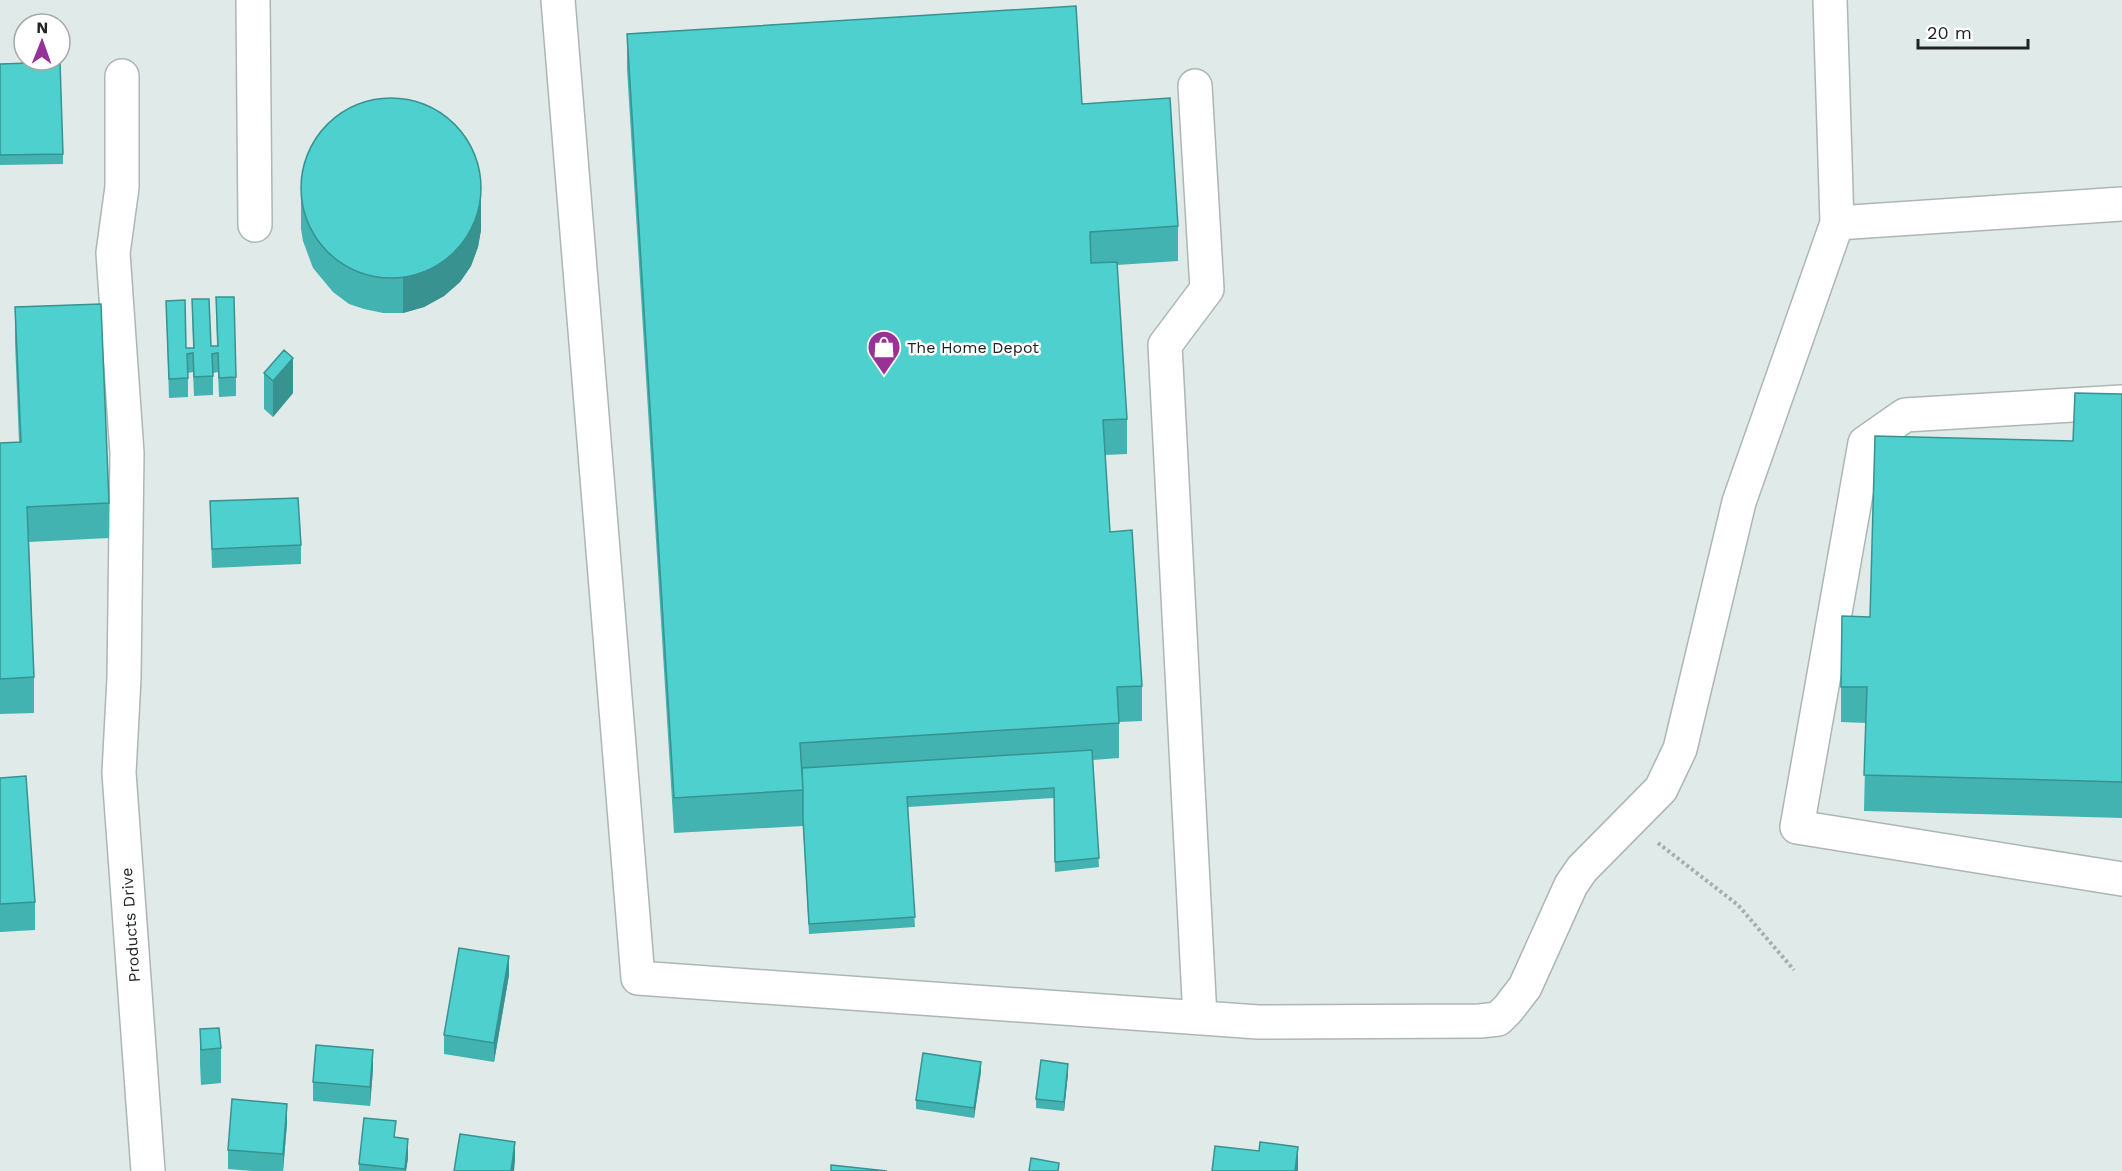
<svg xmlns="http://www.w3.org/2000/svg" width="2122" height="1171" viewBox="0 0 2122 1171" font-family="'Work Sans',sans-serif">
	<rect width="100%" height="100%" fill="#e0eae9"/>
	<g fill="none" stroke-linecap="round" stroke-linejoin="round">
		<!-- minor casing -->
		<g stroke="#adb6b5" stroke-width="36">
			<path id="minor" d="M253 0 255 225
				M558 0 638 978 1258 1022 1480 1021 1498 1019 1508 1009 1525 987 1571 885 1582 869 1661 789 1680 749 1739 502 1837 223 1830 0
				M122 76V187L113 253 127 453 124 678 119 773 148 1171
				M1195 86 1207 289 1165 345 1200 1018
				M1837 223 2122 204
				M2122 402 1905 415 1865 443 1797 827 2122 879"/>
		</g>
		<!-- path -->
		<path stroke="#a6aead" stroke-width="4" stroke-dasharray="3 3" stroke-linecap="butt" d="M1658 843 1738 905 1794 970"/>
		<!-- minor -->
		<use href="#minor" stroke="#fff" stroke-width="33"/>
	</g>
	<!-- wall -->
	<path fill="#43b3b1" d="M627 34 1082 104 1178 226V261L1117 265 1127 419V454L1105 455 1110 532 1142 686V721L1119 722V758L1093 760 1099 867 1055 872 1054 798 908 807 915 927 809 934 803 826 674 833 627 69Z
		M0 64 63 154V164L0 165Z
		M301 194 481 230 478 247 471 266 460 282 444 296 424 307 403 313H383L364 309 349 304 333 292 313 268 303 241 301 229Z
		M216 297 236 377V396L219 397 218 372 213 373V395L194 396 193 372 188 373V397L169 398 166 301 186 348H193L192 299 211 346H217Z
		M15 307 109 503V538L29 542 34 677V713L0 714V443L19 442 15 342Z
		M264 373 293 393 273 417 264 409Z
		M2122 394V818L1864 811 1866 723 1841 722V687L1870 617 2073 441Z
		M210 501 301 545V564L212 568Z
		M0 778 35 902V930L0 932Z
		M509 975 494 1062 444 1054V1035Z
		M200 1029 221 1048V1083L201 1085 200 1064Z
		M373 1069 370 1106 313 1101V1082Z
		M981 1071 974 1118 916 1109V1100Z
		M1068 1074 1064 1111 1036 1108V1099Z
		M287 1123 283 1171H253L228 1169V1150Z
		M396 1138 408 1158 406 1171H359V1164Z"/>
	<!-- shaded-wall -->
	<path fill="#379290" d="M481 195V230L478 247 471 266 460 282 444 296 424 307 403 313V277Z
		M293 358V393L273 417V381Z
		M509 956V975L494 1062V1043Z
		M373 1050V1069L370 1106V1087Z
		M981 1062V1071L974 1118V1108Z
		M1068 1064V1074L1064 1111V1102Z
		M287 1104V1123L283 1171V1154Z
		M408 1139V1158L406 1171H405Z
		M515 1142V1161L514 1171H511Z
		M1298 1147V1171H1295Z"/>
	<!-- building -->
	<path fill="#4ed0ce" stroke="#379290" stroke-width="1.5" d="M1076 6 1082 104 1170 98 1178 226 1090 232 1091 263 1117 262 1127 419 1103 420 1110 532 1132 530 1142 686 1117 687 1119 723 800 743 803 790 674 798 627 34Z
		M60 62 63 154 0 155V64Z
		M301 188a90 90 0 1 1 180 0a90 90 0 1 1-180 0Z
		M216 297H234L236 377 219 378 218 353 212 354 213 376 194 377 193 353 187 354 188 378 169 379 166 301 185 300 186 348H194L192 299H209L211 346H218Z
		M101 304 109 503 27 507 34 677 0 679V443L21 442 15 307Z
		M284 350 293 358 273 381 264 373Z
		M2075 393 2122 394V782L1864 775 1867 687H1841L1842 616 1870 617 1875 436 2073 441Z
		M298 498 301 545 212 549 210 501Z
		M1092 750 1099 858 1055 862 1054 788 907 797 915 917 809 924 803 819V790L802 768Z
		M26 776 35 902 0 904V778Z
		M459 948 509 956 494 1043 444 1035Z
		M219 1028 221 1048 201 1050 200 1029Z
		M316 1045 373 1050 370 1087 313 1082Z
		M923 1053 981 1062 974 1108 916 1100Z
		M1041 1060 1068 1064 1064 1102 1036 1099Z
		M232 1099 287 1104 283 1154 228 1150Z
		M364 1118 396 1121 394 1137 408 1139 405 1169 359 1164Z
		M460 1134 515 1142 511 1171H454Z
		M1260 1142 1298 1147 1295 1171H1212L1215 1146 1259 1151Z
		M1031 1158 1059 1163 1058 1171H1029Z
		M831 1165 887 1171H831Z"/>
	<!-- icons -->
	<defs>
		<g id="shop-pin" transform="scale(1.725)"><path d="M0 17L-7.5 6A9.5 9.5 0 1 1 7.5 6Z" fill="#973297" stroke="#fff"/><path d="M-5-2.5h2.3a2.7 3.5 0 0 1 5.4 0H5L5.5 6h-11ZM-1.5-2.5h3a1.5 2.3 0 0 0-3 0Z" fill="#fff"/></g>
	</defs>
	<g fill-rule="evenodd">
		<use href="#shop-pin" x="884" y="347"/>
	</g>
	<g text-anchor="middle" stroke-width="5" stroke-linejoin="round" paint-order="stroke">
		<!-- poi labels -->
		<g font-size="16" fill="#202323" stroke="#fff" text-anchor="start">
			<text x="907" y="353">The Home Depot</text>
		</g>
		<!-- street labels -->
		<g font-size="16" fill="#202323" stroke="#fff">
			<text transform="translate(130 925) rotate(-94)" y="6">Products Drive</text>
		</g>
	</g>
	<!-- north arrow -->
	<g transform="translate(42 42) rotate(1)"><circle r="28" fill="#ffffff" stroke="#a6a7a7" stroke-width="1.5"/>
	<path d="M0-4.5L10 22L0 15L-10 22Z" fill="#973297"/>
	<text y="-9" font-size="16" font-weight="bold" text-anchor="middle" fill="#202323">N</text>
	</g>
	<!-- scale -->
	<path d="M1918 39v9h110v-9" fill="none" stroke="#202323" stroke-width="3"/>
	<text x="1927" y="39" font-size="18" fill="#202323" stroke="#ffffff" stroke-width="4.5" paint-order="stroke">20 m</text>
</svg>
